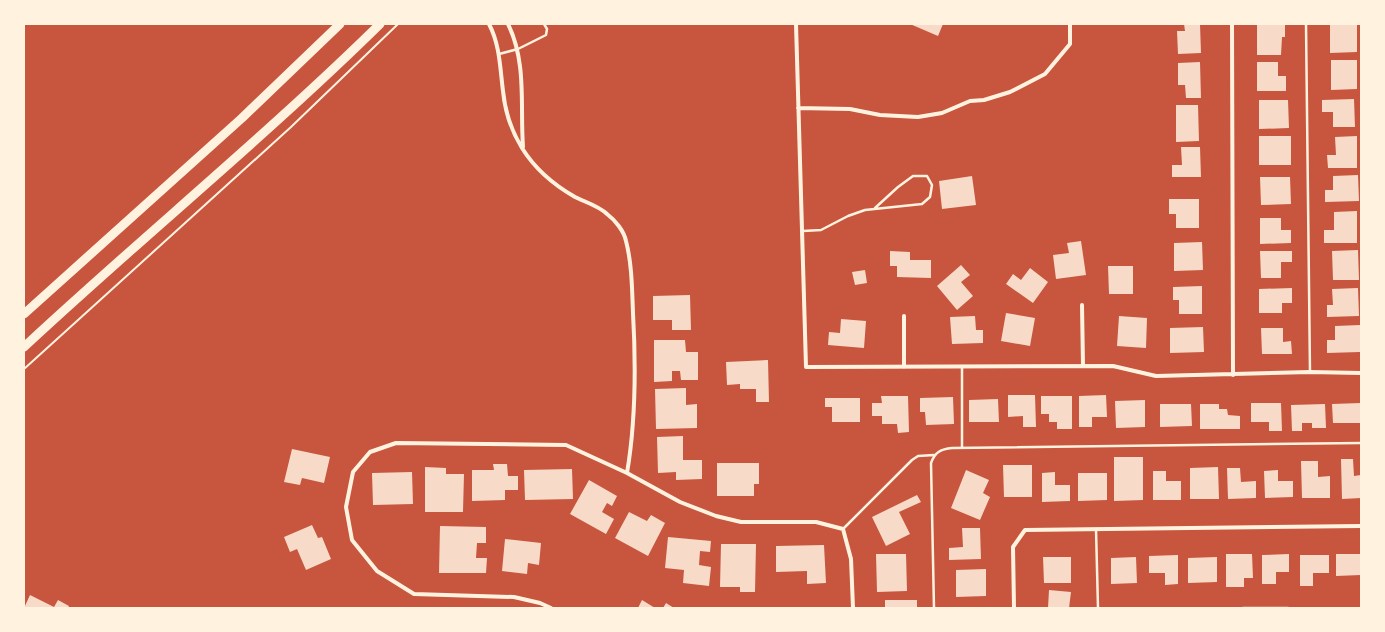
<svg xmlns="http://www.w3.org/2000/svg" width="1385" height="632" viewBox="0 0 1385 632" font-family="'Exo 2',sans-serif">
	<rect width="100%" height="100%" fill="#c8553d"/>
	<!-- building -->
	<path fill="#f7dbc8" d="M910 24H943L938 36Z
		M1184 24H1200L1201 53 1178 54 1177 31H1185Z
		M1257 24H1285V37H1282L1281 55H1257Z
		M1330 24H1357V52L1330 53Z
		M1331 60H1357V89L1331 90Z
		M1200 62 1201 98H1186L1185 85H1178V63Z
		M1257 62H1278V76H1286V91H1257Z
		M1354 99 1355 127H1333V112H1322V100Z
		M1259 100H1288L1289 128 1259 129Z
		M1176 105H1198L1199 141 1176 142Z
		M1259 136H1291V165H1259Z
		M1357 136V168H1328L1327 155H1336L1335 137Z
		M1181 147H1200L1201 177H1172V165H1182Z
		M1358 175 1359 201 1325 202V190H1333V176Z
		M972 176 976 205 942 209 939 181Z
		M1260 177H1290L1291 204 1261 205Z
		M1169 199H1199V228H1176V214H1169Z
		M1357 211V243H1324V230H1334V212Z
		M1260 218H1281V230H1291V243L1260 244Z
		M1081 241 1086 275 1056 279 1053 255 1069 253 1067 243Z
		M1202 242 1203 270 1174 271V243Z
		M1358 250 1359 280H1333L1332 251Z
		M890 251 910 252V260H931V278L897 277V266H890Z
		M1260 251H1292V262H1281V278H1261Z
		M961 265 970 275 961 282 973 296 957 310 937 286Z
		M1108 266H1133V294H1109Z
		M1030 268 1048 282 1033 303 1006 284 1013 274 1021 280Z
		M865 270 867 283 855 285 852 272Z
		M1202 286V314H1179V300H1173V287Z
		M1292 288V303H1282V313H1259V289Z
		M1358 288 1359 316 1327 317V305H1333L1332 289Z
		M690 295 691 330H672V320H653V296Z
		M1006 313 1035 318 1030 346 1001 341Z
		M975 316 976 330H983V343L952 344 950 317Z
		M1119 316 1147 318 1146 348 1117 346Z
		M841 319 866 321 864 348 828 345 829 332 840 333Z
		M1360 325V352L1327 353V340H1335V326Z
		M1203 327 1204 352 1170 353V328Z
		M1261 328H1283V342L1291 341 1292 354H1262Z
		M654 340H685L686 352H698V380H681L680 371H672V381L654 382Z
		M768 360 769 402H756V389H740V384L727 385 726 362Z
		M686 388V405L697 404V428L656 429 655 389Z
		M1008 395H1035L1036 427H1023V416L1008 417Z
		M1106 395 1107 417H1092V427H1079V396Z
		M881 396H908L909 432 898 433 897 424H882V416H872V403H882Z
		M1041 396H1072V429H1057V422H1049V414H1041Z
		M953 397 954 424 926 425 925 412H920V398Z
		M825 398H860V422H832V407H825Z
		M998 399 999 422H969V400Z
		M1145 400V427L1116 428 1115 401Z
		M1251 403H1281L1282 431H1269V422H1251Z
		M1361 403V423H1333L1332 404Z
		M1160 404H1191L1192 426 1160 427Z
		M1200 404H1219V409H1227L1228 415 1240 416V429H1200Z
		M1325 404 1326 428H1312V423H1302V431H1292L1291 405Z
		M683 436V460H702V479L676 480V472L658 473 657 437Z
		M292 449 330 457 324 483 302 478 300 485 284 482Z
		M1114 457H1143V500L1114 501Z
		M1341 459H1353L1354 476 1361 475V498L1342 499Z
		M1301 461H1318V477L1330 476V498H1302Z
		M717 463H759V484H754V496H717Z
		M493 464H507L508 476H518V490H505V500L472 501V470H494Z
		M1003 465H1032V497H1004Z
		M425 467 446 468V474H464L463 512H425Z
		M1218 467 1219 499H1190V468Z
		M1227 468H1240L1241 482 1256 481V498L1228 499Z
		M572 469 573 499 525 500 524 470Z
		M966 470 989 480 983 493 990 497 980 520 951 508Z
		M1278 470V481H1293V497L1265 498 1264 471Z
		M1153 471H1166V481H1181V500H1153Z
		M412 472 413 504 373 505 372 473Z
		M1055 472V485H1070V501L1042 502V473Z
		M1078 473H1107V500L1078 501Z
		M589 480 617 496 612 506 607 503 602 512 614 519 606 534 570 514Z
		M917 495 921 502 899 512 910 534 886 546 872 517Z
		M629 512 647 521 651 515 665 523 648 556 615 538Z
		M312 525 318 538 322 537 331 559 306 570 297 549 290 552 284 537Z
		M440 526 486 527V543H477L476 558H487L486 573H439Z
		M962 528H980L981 559 949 560V548L963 547Z
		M668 537 711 541 710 552 700 551 699 565 711 567 709 586 683 583 684 570 665 568Z
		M505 539 541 543 539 565 528 563 527 574 502 571Z
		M721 544H756L755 592H740V587H720Z
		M824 545 826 583 807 584V571L776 572V546Z
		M876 554H906L907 591 877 592Z
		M1226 554H1252L1253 578H1244V587H1226Z
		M1289 554V572H1276V584H1262V555Z
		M1336 554H1361V575L1336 576Z
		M1178 555V584L1165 585V573H1149V556Z
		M1300 555H1329V573H1313V586H1300Z
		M1043 557H1071V583H1044Z
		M1136 557 1137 583 1111 584V558Z
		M1217 557V582L1188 583V558Z
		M986 569V596L956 597V570Z
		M1049 590 1071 592 1069 608H1048Z
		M30 595 54 607 58 600 69 606 68 608H24Z
		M642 600 655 608H638Z
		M885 600H917V608H885Z
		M666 603 674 608H663Z"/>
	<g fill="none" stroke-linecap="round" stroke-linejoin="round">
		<!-- path -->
		<path stroke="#fff3e0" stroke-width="2" d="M24 369 291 127 398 24"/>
		<!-- service -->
		<path stroke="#fff3e0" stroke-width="2.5" d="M1306 24 1310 372
			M499 54 518 49 546 35 547 29 544 24
			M803 231 821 230 848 216 865 210 922 204 930 197 932 185 927 176H913L898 187 875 208
			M962 447V366
			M843 529 912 460 918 456 934 455
			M1096 529 1098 608
			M934 608 931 463C935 452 941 449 952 448L1361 443
			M1243 608H1288"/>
		<!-- minor -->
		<path stroke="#fff3e0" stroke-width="4" d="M489 24C500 45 500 68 503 91 505 111 512 132 522 148 535 169 554 185 575 197 585 202 599 206 607 214 615 220 624 231 626 241 632 264 632 289 633 313 636 366 636 420 627 473
			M508 24C527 63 520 105 523 147
			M796 24 806 367 1113 366 1156 376 1310 372 1361 373
			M1232 24 1233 375
			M798 108 850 109 880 115 918 117 942 113 970 101 984 100 1010 92 1045 74 1070 44V24
			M1082 305 1083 366
			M904 316V367
			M551 608 540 603 514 597 414 594 377 571 352 540 346 507 353 472 370 452 396 443 566 445 627 473 680 502 716 516 741 522H816L843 529 851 559 853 608
			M1014 608 1013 547 1025 530 1361 526"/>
		<!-- primary -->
		<path stroke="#fff3e0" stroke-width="9" d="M24 314 242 118 340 24
			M24 347C141 238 266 136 380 24"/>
	</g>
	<!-- border -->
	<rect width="1385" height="632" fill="none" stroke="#fff3e0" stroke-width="50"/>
</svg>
